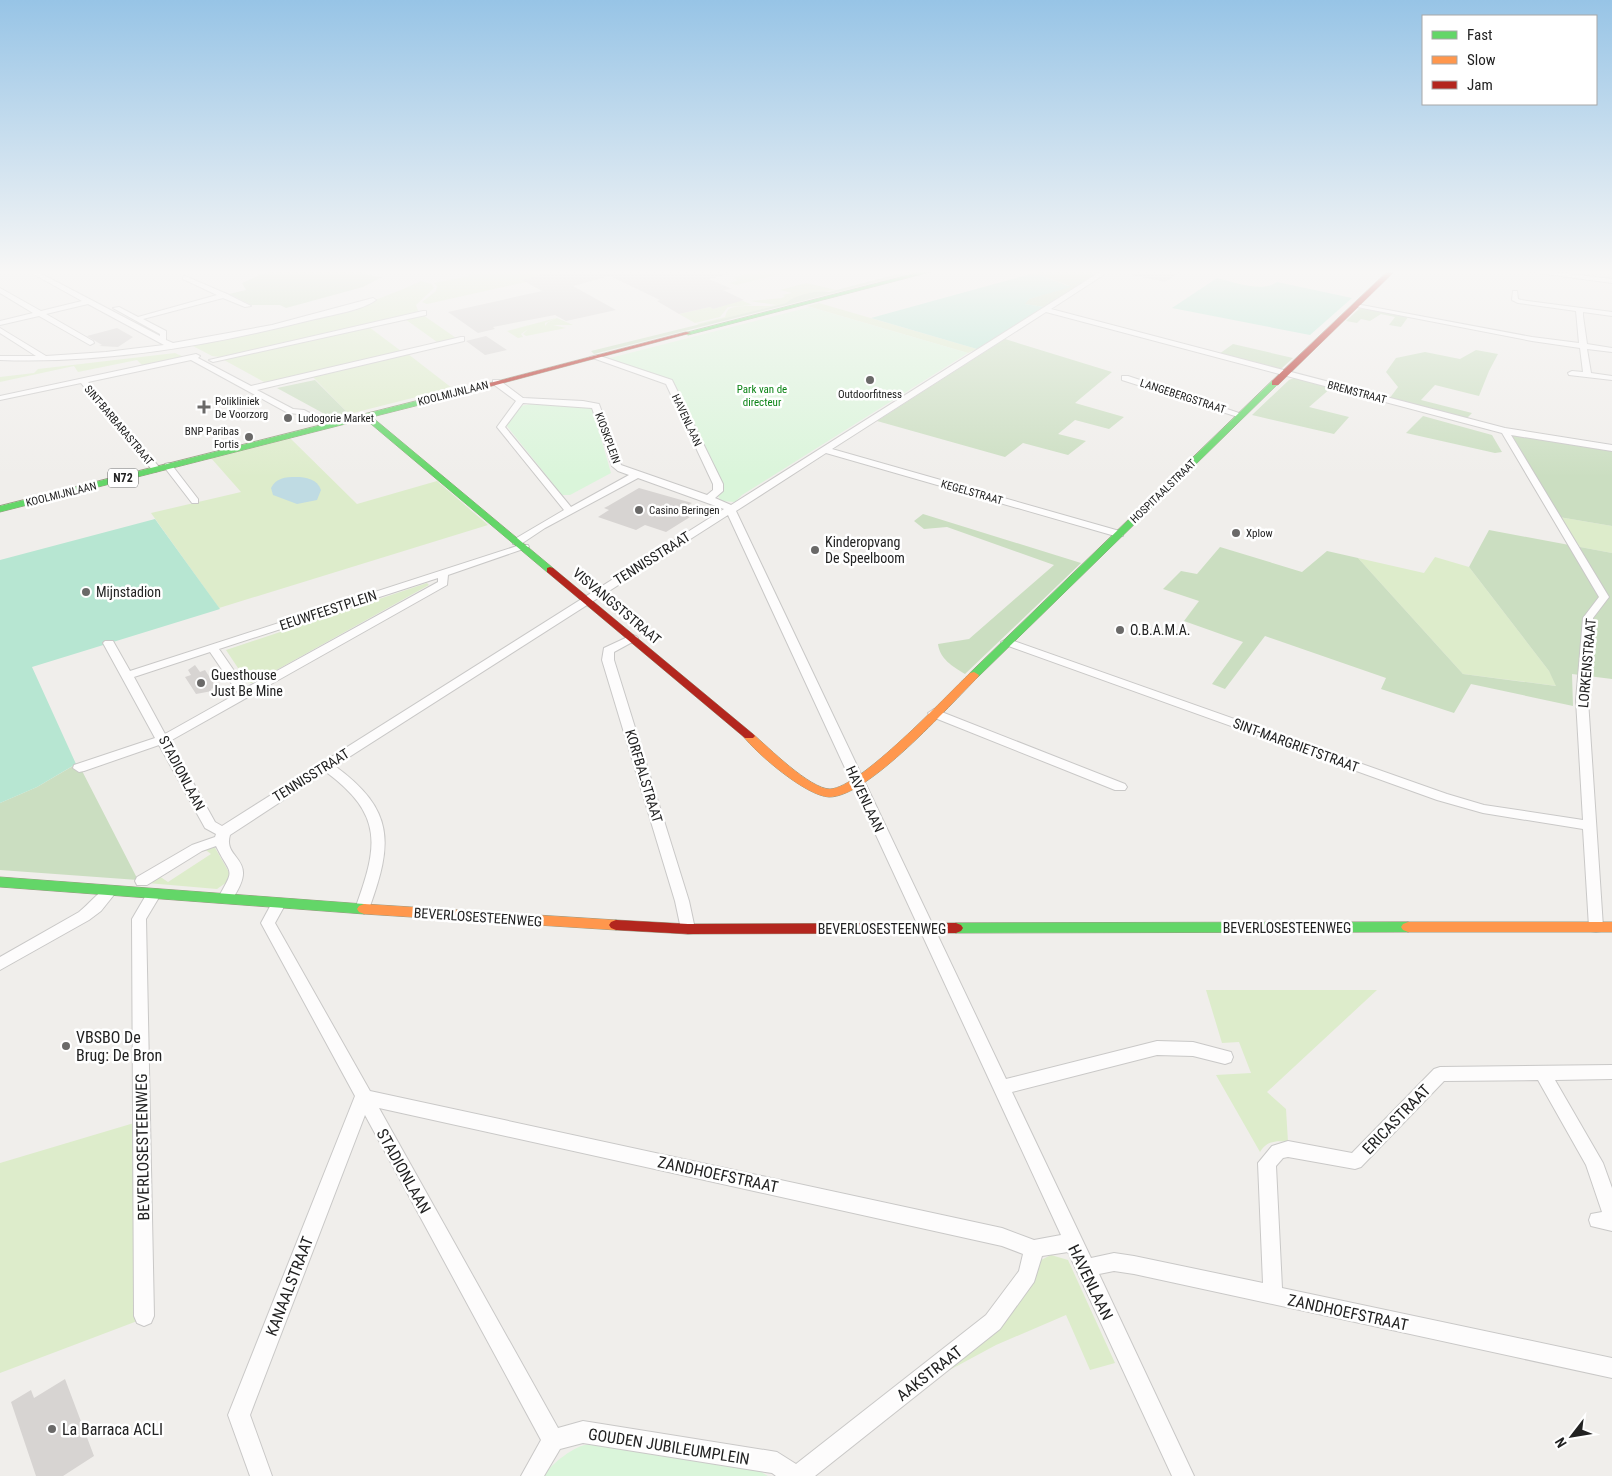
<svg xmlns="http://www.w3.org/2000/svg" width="1612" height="1476" viewBox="0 0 1612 1476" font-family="'Roboto Condensed',sans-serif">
	<rect width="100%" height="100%" fill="#f0eeeb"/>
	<!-- grass -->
	<path fill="#ddeccb" d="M478 270H529L539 276 523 280 526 282 427 304 422 302 436 291 437 286 434 283 469 276 467 274Z
		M764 270 792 271 736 285 729 283 737 281 734 277Z
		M421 281 432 284 434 288 416 305 419 313 220 357 212 356 191 345C270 332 348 315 421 281Z
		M806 283 837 290 818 292 786 303 699 325 697 324 725 317C726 315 726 312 728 310 733 303 766 308 776 305L750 301 782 298 785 296 782 295 792 293 780 290Z
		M741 300 752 305 728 307 720 317 695 323 679 314 710 307 713 309Z
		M819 303 977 349 968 353 807 306Z
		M423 315 456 338 437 342 405 319Z
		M556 318 545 323V326L548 322 557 318 573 325H553L566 328 526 336 523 334 528 329 521 334 523 337 518 338 507 331Z
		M369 327 401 351 266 383 224 360Z
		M175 353 184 357 143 366 137 360 78 372 74 366 0 382V377L34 373 38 369Z
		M408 354 452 388 349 414 313 377Z
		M290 438 357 504 437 481 488 525 219 608 151 513 241 492 211 458Z
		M1559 517 1612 526V553L1580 547Z
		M1435 557 1469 567 1549 671 1557 686 1463 674 1358 558 1424 573Z
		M427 583 429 585 253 683H248L226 650Z
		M214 846 230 874 227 882 217 889 147 883 159 876 168 882 211 854 203 848Z
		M1206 990H1377L1267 1092 1286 1109 1288 1142C1277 1140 1266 1141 1260 1152L1216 1075 1251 1073 1239 1042 1222 1043Z
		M134 1123 140 1320 0 1373V1163Z
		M1051 1255 1068 1260 1115 1363 1090 1370 1066 1315 996 1345 944 1373C985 1339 1024 1315 1039 1261Z"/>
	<!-- forest -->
	<path fill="#cbdec1" d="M271 270H363L368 275 382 277 363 287 286 308 280 305H251L229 294 246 290 242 283Z
		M913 270H925L594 354 591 351 786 303C795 295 817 290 829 292Z
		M1047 270H1103L1044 307 1024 304 1029 299 1070 286 1034 273Z
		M1359 309H1366L1408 317 1401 327 1389 325 1395 317 1381 314 1370 321 1361 319 1357 323 1346 321Z
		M1005 339 1112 372 1075 403 1124 417 1109 429 1075 420 1058 434 1086 441 1068 455 1023 443 1005 457 877 421Z
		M1233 344 1293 358 1282 368H1274L1219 354Z
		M1476 350 1498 354 1489 371 1479 396 1435 385 1421 400 1472 413 1466 419 1389 399 1398 387 1386 372 1396 358 1425 352 1460 359Z
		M1294 378 1331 388 1309 407 1349 417 1334 434 1252 415 1289 380Z
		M315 380 349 414 332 418 277 388Z
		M1423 416 1492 435 1502 452 1495 453 1406 433Z
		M1511 435 1612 450V526L1559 517Z
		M923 514 1081 563 965 674C952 666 940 659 938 644L969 639 1054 565 947 527 924 529 914 521Z
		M1489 530 1612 553V679L1572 674 1573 706 1471 684 1454 713 1381 689 1386 678 1265 636 1225 689 1212 684 1243 642 1184 621 1199 601 1163 589 1181 571 1197 574 1220 547 1302 572 1327 551 1358 558 1463 674 1556 686 1549 671 1469 567Z
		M78 763 138 880 0 870V803L37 787Z"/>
	<!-- park -->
	<path fill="#daf5da" d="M810 307 968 353 742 495 735 502 721 501 718 496 723 488 673 383 665 378 606 359Z
		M535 403 592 407 611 473 570 495H562L506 425 521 406Z
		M590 1444 758 1470 768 1476H543C552 1464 574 1445 590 1444Z"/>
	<!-- pitch -->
	<path fill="#b7e6d2" d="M1034 273 1071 287 1029 299 1025 304 1044 307 977 349 871 318Z
		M1217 278C1234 282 1262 293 1277 282L1352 298 1310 335 1172 308Z
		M155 519 220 609 32 667 76 764 37 787 0 803V560Z"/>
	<!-- water -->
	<path fill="#bfdbe3" d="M296 477C306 477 317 479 321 490L317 500 297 504 273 495 271 488C276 478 285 477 296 477Z"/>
	<!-- building -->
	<path fill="#d7d4d2" d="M559 270H728V274L709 279 732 289 723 290 744 300 713 309 710 307 679 314 657 301 660 300 610 276 573 286 616 310 566 321 555 315 493 327 495 329 478 333 448 312 542 291 522 280Z
		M1133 270H1183L1165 282 1132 275Z
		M117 328 133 337 118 347 99 346 102 345 87 336Z
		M486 336 507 350 485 355 466 341Z
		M639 488 692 503 676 512 690 517 666 532 645 525 636 530 598 517 609 510 604 508 608 506Z
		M195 665 200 672 205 670 216 687 211 689 212 691 196 694 185 677 191 675 188 670Z
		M65 1379 94 1456 63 1476H36L11 1402 31 1390 34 1398Z"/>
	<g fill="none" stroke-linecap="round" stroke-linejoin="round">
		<!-- street casing -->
		<g stroke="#c9c8c7" stroke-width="2">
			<path id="street" d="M26 270H34L160 336V334L113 308 119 307 138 317 217 295 183 279V277L185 276 227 294 251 306 245 307 223 298 143 319 166 331V340L173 343 272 325 373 298 376 300C363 310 332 315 315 319 213 345 106 364 0 360V356H36L0 333V328L46 356 106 352 164 345 88 304 46 314 93 341 94 343 90 345 39 316 0 325V321L33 313 0 293V288L41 311 82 301Z
				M1103 270H1111L1051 309 1505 428 1612 445V451L1511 435 1609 597 1593 618 1588 700 1603 927 1601 931 1596 932 1591 931 1589 927 1583 829 1483 813 1437 800 1003 644 1001 642 1007 639 1011 640 1447 794 1484 805 1583 820 1576 700 1583 618 1599 597 1502 433 1046 312 832 449 1123 532V536H1115L826 453 736 511 1006 1079 1157 1041 1193 1042 1231 1052 1233 1057 1231 1062 1225 1064 1193 1056 1157 1055 1012 1092 1091 1258 1114 1253 1134 1256 1263 1283 1258 1163 1272 1146 1288 1141 1352 1153 1434 1069 1440 1067 1612 1065V1079L1555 1080 1603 1163 1612 1188V1231L1591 1226 1589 1220 1591 1214 1602 1212 1586 1165 1538 1080 1444 1081 1361 1167 1355 1169 1288 1157 1283 1158 1276 1166 1282 1288 1612 1358V1378L1134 1274 1114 1271 1099 1274 1194 1476H1172L1068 1252 1042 1256 1034 1282 1000 1329 815 1476H776L772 1473 583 1443 560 1449 544 1476H521L541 1440 365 1115 250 1415 272 1476H250L228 1415 355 1096 261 923 274 899H284L286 903 275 923 370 1091 1002 1228 1034 1240 1061 1235 728 515 335 766C395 810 393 843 369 909L367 913H357L355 909C378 846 384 815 326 772L230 835C222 861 263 857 230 902H220L218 898C236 866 231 877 216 846L202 851 147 885H137L135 881 137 877 192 845 215 837 216 834 205 828 159 745 84 771 79 772 73 768 74 765 155 738 103 643 105 641H113L130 671 520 545H528L529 547 448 575 447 585 170 741 215 822 222 826 724 509 638 478 545 528 521 544H513V540L564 510 497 427 516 401 493 384V380H499L523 398 583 401 599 404 621 465 707 495 713 490V484L666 384 590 357 597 355 672 380 723 484V491L715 498 731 505ZM523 403 592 408 612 466 618 471 629 475 571 507 505 427ZM438 578V582L246 688 219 649ZM210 652 238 693 165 734 134 677ZM379 1108 1002 1246 1023 1254 1019 1271 986 1315 796 1464 777 1452 583 1421 558 1428Z
				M1516 270H1537L1612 279V283Z
				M1513 291H1517L1518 299 1521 300 1612 312V316L1583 312V316L1587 344 1612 348V352L1587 349 1591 373 1612 376V380L1569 375 1568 373 1572 371 1583 372 1580 348 1532 341 1352 306 1356 304 1532 337 1579 343 1576 311 1518 303 1512 300Z
				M423 311H426V315L213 362 209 360Z
				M461 337H464V341L257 390 293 409 304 410 329 423 330 425 326 428 299 414 288 413 191 360 88 382 159 467 161 469 156 472 153 471 81 383 0 400V396L196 354 200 356 198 358 251 386Z
				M1122 376H1128L1245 415 1238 417 1122 380Z
				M168 463 171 464 198 499V503H192L165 468V464Z
				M632 635 636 636 638 638 636 640 614 652V660L689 901 695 929 693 933 688 934 683 933 681 929 675 901 602 660 604 648Z
				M934 709 1125 784 1127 787 1125 790H1115L930 716 928 713Z
				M110 886 115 887 117 891 101 911 89 920 0 970V957L79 912C88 905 101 889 110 886Z
				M154 889 159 890 161 894 146 919 154 1316 151 1323 144 1326 137 1323 134 1316 132 919 149 890Z"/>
		</g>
		<!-- fast casing -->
		<g stroke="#999a82" stroke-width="1">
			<path id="fast" d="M928 270H938L688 335 685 333Z
				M1272 381 1279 383 978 677H970L969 675 970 673Z
				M444 394 448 396 447 398 372 417 553 568V572H547L365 419 0 512V506Z
				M0 877 364 904 369 906 371 909 369 912 364 914 0 887Z
				M1408 922 1413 924 1415 927 1413 930 1408 932 956 933 951 931 949 928 951 925 956 923Z"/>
		</g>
		<!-- slow casing -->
		<g stroke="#999a82" stroke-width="1">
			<path id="slow" d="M974 672 979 675 978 677C950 705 867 798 829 797 806 796 757 754 743 736L745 734H753C768 747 810 789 830 789 860 788 946 696 970 673Z
				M364 904 616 920 621 922 623 925 621 928 616 930 364 914 359 912 357 909 359 906Z
				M1408 922H1612V932H1408L1403 930 1401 927 1403 924Z"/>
		</g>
		<!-- jam casing -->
		<g stroke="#999a82" stroke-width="1">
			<path id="jam" d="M1389 270H1396L1278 385H1272V381Z
				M686 332 691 333 447 398 440 396Z
				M550 567 553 568 753 734 755 736 753 738H745L547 572V568Z
				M616 920 688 924 956 923 961 925 963 928 961 931 956 933 688 934 616 930 611 928 609 925 611 922Z"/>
		</g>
		<!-- street -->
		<use href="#street" fill="#fdfcfc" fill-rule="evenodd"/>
		<!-- fast -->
		<use href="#fast" fill="#63d668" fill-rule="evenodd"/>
		<!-- slow -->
		<use href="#slow" fill="#ff974d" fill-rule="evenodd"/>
		<!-- jam -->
		<use href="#jam" fill="#b3261e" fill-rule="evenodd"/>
	</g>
	<!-- sky -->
	<linearGradient id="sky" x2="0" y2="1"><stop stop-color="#97c4e6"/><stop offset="0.57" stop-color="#f8f7f6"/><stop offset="1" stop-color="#f8f7f6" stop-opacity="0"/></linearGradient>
	<rect width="1612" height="477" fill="url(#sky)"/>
	<!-- markers -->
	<g fill="#6a6968" stroke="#fff" stroke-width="2">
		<circle cx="870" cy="380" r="5"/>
		<path d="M201.5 399.5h5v5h5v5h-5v5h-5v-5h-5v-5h5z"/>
		<circle cx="288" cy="418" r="5"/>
		<circle cx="249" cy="437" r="5"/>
		<circle cx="639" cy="510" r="5"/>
		<circle cx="1236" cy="533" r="5"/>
		<circle cx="815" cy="550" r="5"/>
		<circle cx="86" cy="592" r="5"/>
		<circle cx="1120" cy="630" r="5"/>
		<circle cx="201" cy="683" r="5"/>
		<circle cx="66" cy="1046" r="5"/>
		<circle cx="52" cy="1429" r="5"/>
	</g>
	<g text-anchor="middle" stroke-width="5" stroke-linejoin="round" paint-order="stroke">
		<!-- far-park labels -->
		<g font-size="11" fill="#0c8416" stroke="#fff">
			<text x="762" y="393">Park van de<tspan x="762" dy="13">directeur</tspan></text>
		</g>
		<!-- far-street labels -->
		<g font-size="11" fill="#222" stroke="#fff">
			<text transform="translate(1357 392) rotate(15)" y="4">BREMSTRAAT</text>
			<text transform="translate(453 393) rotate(-14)" y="4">KOOLMIJNLAAN</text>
			<text transform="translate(1183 396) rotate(18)" y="4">LANGEBERGSTRAAT</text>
			<text transform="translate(687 420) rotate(65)" y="4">HAVENLAAN</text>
			<text transform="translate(119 425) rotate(50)" y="4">SINT-BARBARASTRAAT</text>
			<text transform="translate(608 438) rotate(70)" y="4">KIOSKPLEIN</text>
			<text transform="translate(1163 491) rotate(-44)" y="4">HOSPITAALSTRAAT</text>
			<text transform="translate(972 492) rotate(16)" y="4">KEGELSTRAAT</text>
			<text transform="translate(61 494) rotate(-14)" y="4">KOOLMIJNLAAN</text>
		</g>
		<!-- far-poi labels -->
		<g font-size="11" fill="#222" stroke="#fff" text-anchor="start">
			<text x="870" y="398" text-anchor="middle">Outdoorfitness</text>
			<text x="215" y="405">Polikliniek<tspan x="215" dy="13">De Voorzorg</tspan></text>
			<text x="298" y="422">Ludogorie Market</text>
			<text x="239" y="435" text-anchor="end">BNP Paribas<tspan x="239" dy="13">Fortis</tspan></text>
			<text x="649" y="514">Casino Beringen</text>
			<text x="1246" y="537">Xplow</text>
		</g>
		<!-- shield labels -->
		<rect fill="#fff" stroke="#646464" stroke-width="1" x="108" y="468.5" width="30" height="19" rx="4"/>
		<g font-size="12" font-weight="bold" fill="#222">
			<text x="123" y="482">N72</text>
		</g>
		<!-- poi labels -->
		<g font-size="14" fill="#222" stroke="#fff" text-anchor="start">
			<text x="825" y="547">Kinderopvang<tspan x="825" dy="16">De Speelboom</tspan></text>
			<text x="96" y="597">Mijnstadion</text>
			<text x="1130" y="635">O.B.A.M.A.</text>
			<text x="211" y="680">Guesthouse<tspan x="211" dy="16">Just Be Mine</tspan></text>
		</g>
		<!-- street labels -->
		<g font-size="14" fill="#222" stroke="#fff">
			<text transform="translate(652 558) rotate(-32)" y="5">TENNISSTRAAT</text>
			<text transform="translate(617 606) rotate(40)" y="5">VISVANGSTSTRAAT</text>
			<text transform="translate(328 610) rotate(-18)" y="5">EEUWFEESTPLEIN</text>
			<text transform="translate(1587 663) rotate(-85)" y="5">LORKENSTRAAT</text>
			<text transform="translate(1296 745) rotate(20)" y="5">SINT-MARGRIETSTRAAT</text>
			<text transform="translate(182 773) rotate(62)" y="5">STADIONLAAN</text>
			<text transform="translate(311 775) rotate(-32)" y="5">TENNISSTRAAT</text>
			<text transform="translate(644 776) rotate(73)" y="5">KORFBALSTRAAT</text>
			<text transform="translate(865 799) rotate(65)" y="5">HAVENLAAN</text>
			<text transform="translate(478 917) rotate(4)" y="5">BEVERLOSESTEENWEG</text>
			<text x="1287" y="933">BEVERLOSESTEENWEG</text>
			<text x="882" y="934">BEVERLOSESTEENWEG</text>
		</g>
		<!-- near-poi labels -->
		<g font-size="16" fill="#222" stroke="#fff" text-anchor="start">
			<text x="76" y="1043">VBSBO De<tspan x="76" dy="18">Brug: De Bron</tspan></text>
			<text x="62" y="1435">La Barraca ACLI</text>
		</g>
		<!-- near-street labels -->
		<g font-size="16" fill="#222" stroke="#fff">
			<text transform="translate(1396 1119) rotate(-46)" y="6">ERICASTRAAT</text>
			<text transform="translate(142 1147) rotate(-91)" y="6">BEVERLOSESTEENWEG</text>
			<text transform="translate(404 1171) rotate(61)" y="6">STADIONLAAN</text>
			<text transform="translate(718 1174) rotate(12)" y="6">ZANDHOEFSTRAAT</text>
			<text transform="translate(1091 1282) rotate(64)" y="6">HAVENLAAN</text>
			<text transform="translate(289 1286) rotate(-69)" y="6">KANAALSTRAAT</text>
			<text transform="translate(1348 1312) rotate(12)" y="6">ZANDHOEFSTRAAT</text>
			<text transform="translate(929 1373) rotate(-38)" y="6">AAKSTRAAT</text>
			<text transform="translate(669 1446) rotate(9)" y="6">GOUDEN JUBILEUMPLEIN</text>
		</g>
	</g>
	<!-- legend -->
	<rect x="1422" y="15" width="175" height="90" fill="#ffffff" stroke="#a7a7a7"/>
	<rect x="1432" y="31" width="25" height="8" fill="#63d668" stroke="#a7a7a7"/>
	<text x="1467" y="40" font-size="15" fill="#222222">Fast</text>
	<rect x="1432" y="56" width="25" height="8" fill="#ff974d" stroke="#a7a7a7"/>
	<text x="1467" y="65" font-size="15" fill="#222222">Slow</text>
	<rect x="1432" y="81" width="25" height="8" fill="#b3261e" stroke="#a7a7a7"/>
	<text x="1467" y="90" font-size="15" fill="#222222">Jam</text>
	<!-- north arrow -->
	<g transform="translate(1572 1436) rotate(239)" stroke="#ffffff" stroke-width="4" paint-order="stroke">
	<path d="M0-4L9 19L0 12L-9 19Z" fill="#222222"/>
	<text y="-8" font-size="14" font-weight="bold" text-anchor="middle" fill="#222222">N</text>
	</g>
</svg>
